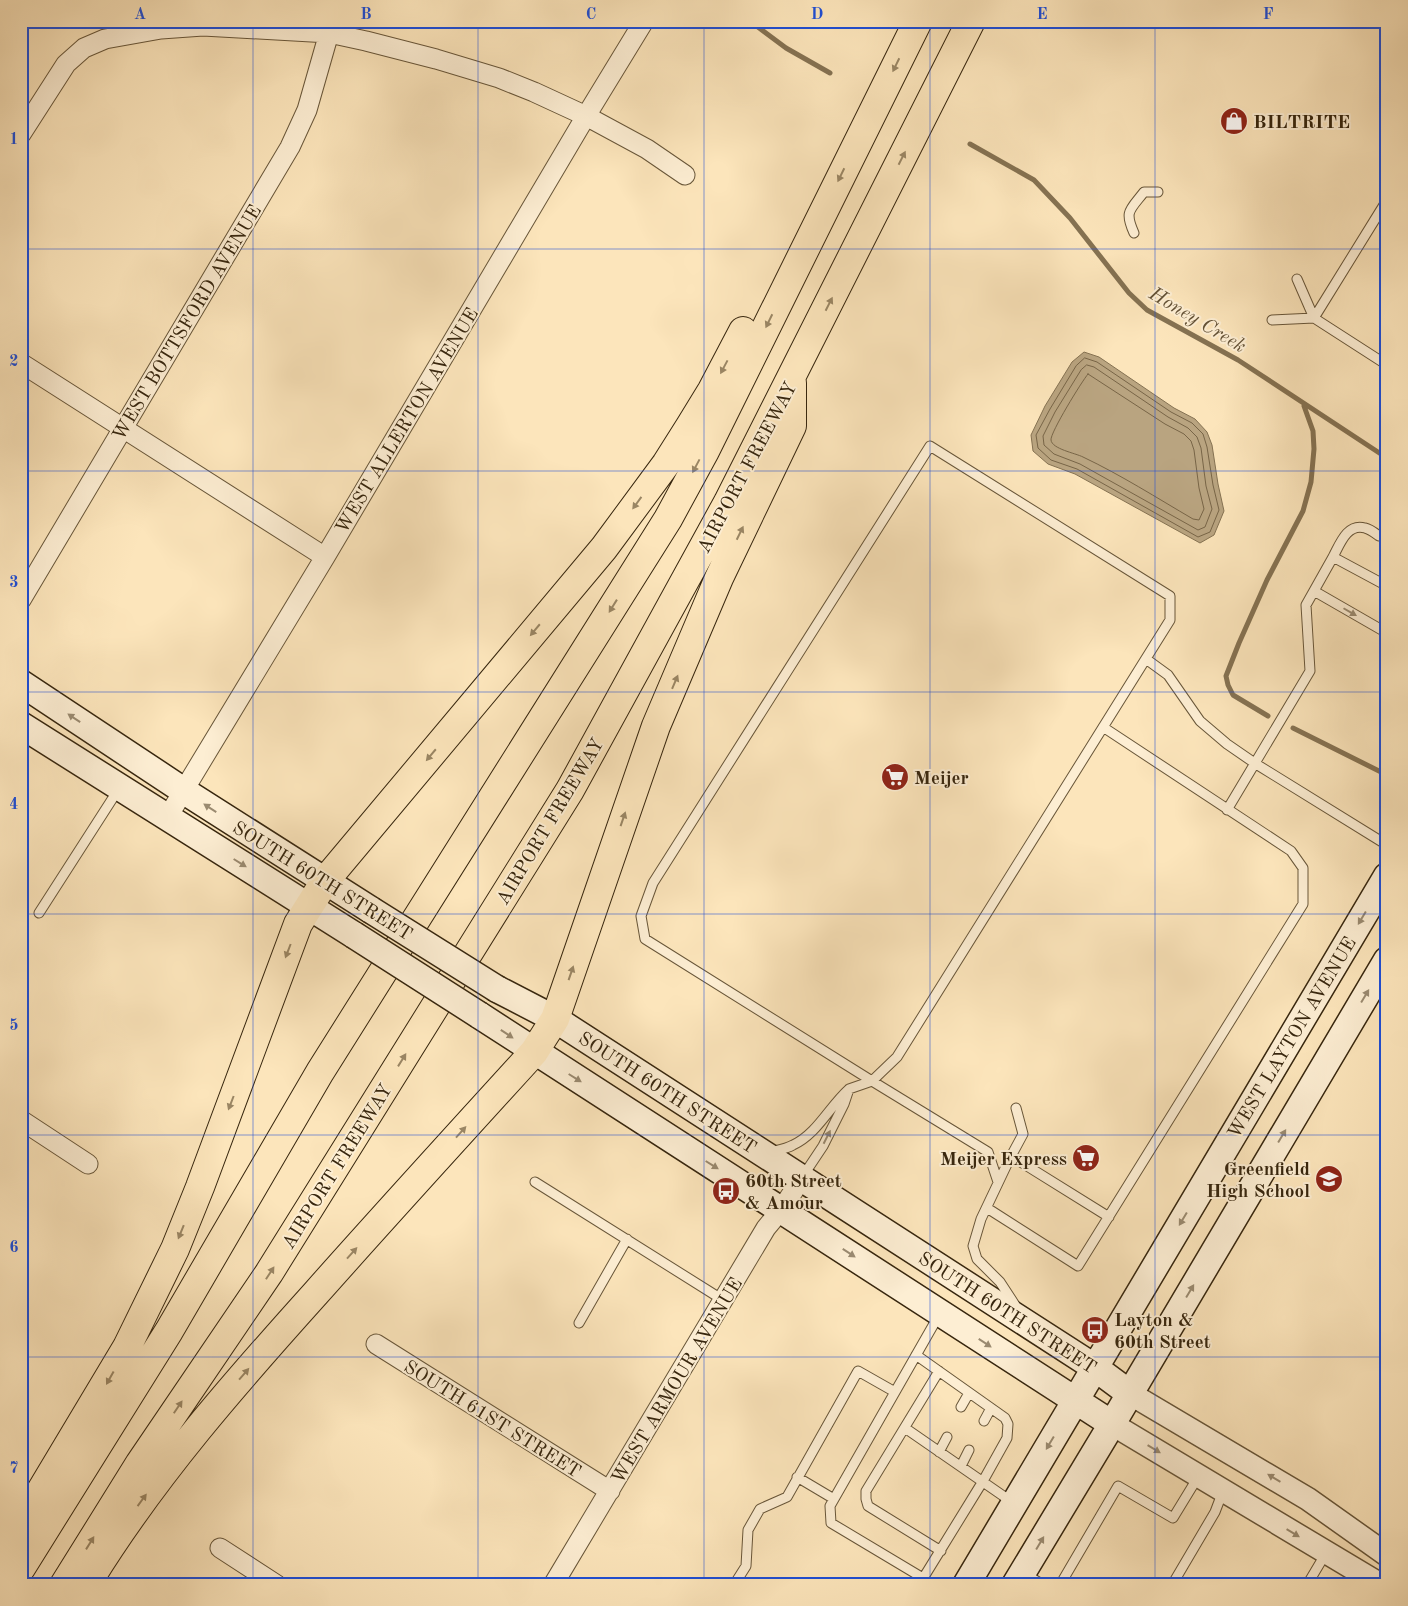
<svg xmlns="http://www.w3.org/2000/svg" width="1408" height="1606" viewBox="0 0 1408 1606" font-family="'Old Standard TT',serif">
	<rect width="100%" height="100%" fill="#fce5bb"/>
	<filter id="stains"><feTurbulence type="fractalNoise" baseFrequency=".004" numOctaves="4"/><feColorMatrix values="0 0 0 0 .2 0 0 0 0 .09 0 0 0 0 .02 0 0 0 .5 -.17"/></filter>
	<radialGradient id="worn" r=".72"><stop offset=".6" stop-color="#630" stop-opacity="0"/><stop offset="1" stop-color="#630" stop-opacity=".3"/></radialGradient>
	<!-- water -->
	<path fill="#b9a480" stroke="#857252" d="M1084 352 1099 357 1174 408 1195 419 1207 432 1212 445 1218 484 1224 511 1214 535 1200 543 1075 474 1048 464 1033 451 1031 435 1045 406 1072 362Z"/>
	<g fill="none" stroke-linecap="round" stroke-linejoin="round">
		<!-- shore -->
		<path stroke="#786547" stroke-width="1" d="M1085 358 1097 362 1171 412 1192 423 1203 434 1207 447 1213 485 1219 510 1210 532 1198 537 1077 469 1051 460 1038 448 1036 435 1050 409 1076 366Z
			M1087 365 1094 367 1168 417 1188 428 1197 437 1201 448 1206 486 1212 509 1205 527 1198 530 1080 464 1054 454 1044 445 1043 436 1055 412 1081 370Z
			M1088 374 1165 424 1184 434 1191 441 1194 450 1199 488 1204 509 1199 520 1193 519C1157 498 1121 475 1083 457 1075 453 1052 449 1051 440 1050 433 1082 381 1088 374Z"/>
		<!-- stream -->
		<path stroke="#857252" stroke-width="5" d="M750 21 786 48 830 73
			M970 144 1034 180 1070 218 1129 293 1147 310 1238 360 1387 458
			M1268 716 1233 695 1228 685 1226 676 1239 643 1267 580 1303 511 1311 482 1314 449 1313 431 1304 406
			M1293 728 1387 775"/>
		<!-- service casing -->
		<g stroke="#685639" stroke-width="11">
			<path id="service" d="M1134 233C1124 211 1130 210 1144 192H1158
				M1297 279 1314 318
				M1314 318 1387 200
				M1272 320 1314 318 1387 365
				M1333 557C1340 544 1347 523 1365 528 1370 529 1375 533 1379 536
				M1314 591 1387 633
				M1146 659 1168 675 1200 721 1227 744 1256 764 1387 845
				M1227 810 1310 671 1306 605 1333 557 1387 586
				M39 913 118 790
				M849 1089 872 1081 897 1057 1170 620V596L930 446 653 883 641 916 645 939 872 1081 988 1152 998 1182
				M770 1152C778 1150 786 1149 793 1145 817 1134 829 1107 849 1089L844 1104 823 1146 803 1176
				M1011 1156 1109 1217
				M535 1182 723 1300
				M987 1208 1078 1266 1303 904V868L1291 851 1103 727
				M1015 1305 1000 1282 977 1259 973 1246 981 1219 1009 1160 1023 1134 1016 1108
				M579 1323 627 1239
				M916 1355 1005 1418 1008 1424 1007 1438 983 1481 919 1585
				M939 1371 866 1491V1499L868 1506 941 1551
				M895 1392 830 1506 831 1523 923 1578
				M961 1407 969 1393
				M984 1421 991 1408
				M905 1428 1012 1502
				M939 1452 947 1437
				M961 1466 969 1450
				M797 1477 834 1499
				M1024 1573 1043 1585
				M734 1585 746 1566 748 1530 760 1509 787 1497 858 1371 895 1392 939 1315
				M1060 1585 1118 1486 1173 1518 1198 1477
				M1172 1585 1215 1512 1223 1491
				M1307 1585 1326 1553"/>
		</g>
		<!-- minor casing -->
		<g stroke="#685639" stroke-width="21">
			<path id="minor" d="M21 134 66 64 84 48 105 39 161 29 203 26 329 33 366 41 436 59 499 78 534 92 586 116 647 149 685 175
				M21 363 325 557
				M21 600 290 147 307 110 329 33
				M167 818 325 557 586 116 644 21
				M21 1120 88 1164
				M376 1344 610 1491
				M220 1548 277 1585
				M553 1585 766 1228 781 1210 802 1178"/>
		</g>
		<!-- tertiary casing -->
		<g stroke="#685639" stroke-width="25">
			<path id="tertiary" d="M1129 1393 1308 1499 1387 1555
				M1112 1424 1381 1585"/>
		</g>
		<!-- secondary casing -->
		<g stroke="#37260e" stroke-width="29">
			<path id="secondary" d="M21 683 184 791 371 910
				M21 725 354 935
				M497 989 555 1019 1094 1367 1129 1393
				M479 1015 1112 1424
				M966 1585 1387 876
				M1015 1585 1112 1424 1387 960"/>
		</g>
		<!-- motorway casing -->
		<g stroke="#37260e" stroke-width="30">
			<path id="motorway" d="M21 1524 127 1347 175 1249 200 1187 298 924 325 881 604 548 666 464 690 426 712 390 743 331
				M21 1568 169 1331 320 1072 668 519 705 451 918 21
				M91 1577C155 1474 235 1383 316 1293 388 1212 461 1132 534 1052L555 1019 656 726 719 578 792 426V383
				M64 1585 140 1463 269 1273 570 790 728 502 971 21"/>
		</g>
		<!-- service -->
		<use href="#service" stroke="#fdeed3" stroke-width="9"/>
		<!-- minor -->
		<use href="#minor" stroke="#fdeed3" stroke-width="19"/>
		<!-- tertiary -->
		<use href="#tertiary" stroke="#fdeed3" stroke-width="22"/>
		<!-- secondary -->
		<use href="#secondary" stroke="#fdeed3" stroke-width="26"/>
		<!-- motorway -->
		<use href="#motorway" stroke="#fce5bb" stroke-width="28"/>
		<!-- secondary-bridge casing -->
		<g stroke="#37260e" stroke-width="29" stroke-linecap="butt">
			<path id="secondary-bridge" d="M371 910 497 989
				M354 935 479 1015"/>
		</g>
		<!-- secondary-bridge -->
		<use href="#secondary-bridge" stroke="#fdeed3" stroke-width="26"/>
	</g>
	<!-- one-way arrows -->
	<defs><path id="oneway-solid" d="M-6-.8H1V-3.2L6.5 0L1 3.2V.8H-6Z" transform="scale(1.25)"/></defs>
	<g fill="#9a8664">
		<use href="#oneway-solid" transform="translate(896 65) rotate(116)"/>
		<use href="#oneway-solid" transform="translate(902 158) rotate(-63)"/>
		<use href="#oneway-solid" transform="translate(841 175) rotate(116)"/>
		<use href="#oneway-solid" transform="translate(829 304) rotate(-63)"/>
		<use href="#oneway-solid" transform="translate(769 321) rotate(116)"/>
		<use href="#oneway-solid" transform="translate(724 367) rotate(118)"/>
		<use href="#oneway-solid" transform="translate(696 466) rotate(118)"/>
		<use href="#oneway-solid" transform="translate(637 503) rotate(126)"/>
		<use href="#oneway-solid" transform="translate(740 533) rotate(-64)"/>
		<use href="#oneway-solid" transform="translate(613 606) rotate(122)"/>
		<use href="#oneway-solid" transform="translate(535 630) rotate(130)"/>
		<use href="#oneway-solid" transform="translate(675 682) rotate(-67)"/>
		<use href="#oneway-solid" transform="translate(431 755) rotate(130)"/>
		<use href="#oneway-solid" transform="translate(623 819) rotate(-71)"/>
		<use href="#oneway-solid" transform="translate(288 951) rotate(111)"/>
		<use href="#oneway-solid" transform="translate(571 973) rotate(-71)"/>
		<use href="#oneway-solid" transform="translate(402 1060) rotate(-58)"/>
		<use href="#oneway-solid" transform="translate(231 1103) rotate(111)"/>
		<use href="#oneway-solid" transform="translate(461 1132) rotate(-48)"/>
		<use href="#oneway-solid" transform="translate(181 1232) rotate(112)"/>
		<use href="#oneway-solid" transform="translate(352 1253) rotate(-48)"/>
		<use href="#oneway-solid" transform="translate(270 1273) rotate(-57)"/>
		<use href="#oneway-solid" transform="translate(244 1374) rotate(-49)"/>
		<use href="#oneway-solid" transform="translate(110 1378) rotate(119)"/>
		<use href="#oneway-solid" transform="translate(178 1407) rotate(-56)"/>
		<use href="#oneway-solid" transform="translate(142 1500) rotate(-54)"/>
		<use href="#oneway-solid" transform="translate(90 1543) rotate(-58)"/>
	</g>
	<g fill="#9a8a70">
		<use href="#oneway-solid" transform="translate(1350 612) rotate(30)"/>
		<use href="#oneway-solid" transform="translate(74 718) rotate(-146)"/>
		<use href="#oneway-solid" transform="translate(210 808) rotate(-147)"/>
		<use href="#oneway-solid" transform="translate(240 863) rotate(32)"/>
		<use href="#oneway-solid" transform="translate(1362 918) rotate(121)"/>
		<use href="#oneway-solid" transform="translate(1365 996) rotate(-59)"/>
		<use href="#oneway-solid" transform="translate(507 1034) rotate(34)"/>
		<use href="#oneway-solid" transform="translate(575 1078) rotate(32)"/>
		<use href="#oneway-solid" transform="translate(1282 1136) rotate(-59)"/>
		<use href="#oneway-solid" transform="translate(827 1137) rotate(-63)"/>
		<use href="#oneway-solid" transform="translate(712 1165) rotate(32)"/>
		<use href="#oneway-solid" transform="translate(1183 1219) rotate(121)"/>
		<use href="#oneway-solid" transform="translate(849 1253) rotate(33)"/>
		<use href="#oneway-solid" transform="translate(1190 1291) rotate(-59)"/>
		<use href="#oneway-solid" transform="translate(985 1343) rotate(33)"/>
		<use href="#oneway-solid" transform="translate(1050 1443) rotate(121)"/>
		<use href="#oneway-solid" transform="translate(1154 1449) rotate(31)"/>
		<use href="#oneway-solid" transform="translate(1274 1478) rotate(-149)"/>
		<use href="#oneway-solid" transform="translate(1293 1533) rotate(31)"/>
		<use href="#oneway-solid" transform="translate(1040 1543) rotate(-59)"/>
	</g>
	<!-- grid -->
	<path fill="none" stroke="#1d4ed8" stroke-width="1" stroke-opacity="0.55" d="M253 21V1585M478 21V1585M704 21V1585M930 21V1585M1155 21V1585M21 249H1387M21 471H1387M21 692H1387M21 914H1387M21 1135H1387M21 1357H1387"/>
	<!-- icons -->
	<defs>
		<g id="shop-disc" transform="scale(1.4375)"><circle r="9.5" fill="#8f2418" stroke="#fdeed3"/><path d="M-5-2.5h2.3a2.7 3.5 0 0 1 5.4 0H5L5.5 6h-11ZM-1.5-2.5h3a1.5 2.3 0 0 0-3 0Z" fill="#fff"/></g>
		<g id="supermarket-disc" transform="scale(1.4375)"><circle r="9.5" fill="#8f2418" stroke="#fdeed3"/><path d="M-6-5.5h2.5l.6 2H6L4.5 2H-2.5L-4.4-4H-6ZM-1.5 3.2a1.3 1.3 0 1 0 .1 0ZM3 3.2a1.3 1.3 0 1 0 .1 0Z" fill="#fff"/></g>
		<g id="school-disc" transform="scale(1.4375)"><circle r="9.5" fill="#8f2418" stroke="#fdeed3"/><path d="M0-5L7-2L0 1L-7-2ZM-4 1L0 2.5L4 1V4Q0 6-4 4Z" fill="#fff"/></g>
		<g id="bus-disc" transform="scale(1.4375)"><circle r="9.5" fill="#8f2418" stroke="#fdeed3"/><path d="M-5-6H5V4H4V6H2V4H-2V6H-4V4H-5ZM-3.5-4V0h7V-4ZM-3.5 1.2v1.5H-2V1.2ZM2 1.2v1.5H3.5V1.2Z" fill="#fff"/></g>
	</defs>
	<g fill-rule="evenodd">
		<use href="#shop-disc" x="1234" y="121"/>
		<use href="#supermarket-disc" x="895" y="777"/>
		<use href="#supermarket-disc" x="1086" y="1158"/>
		<use href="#school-disc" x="1329" y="1179"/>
		<use href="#bus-disc" x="726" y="1191"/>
		<use href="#bus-disc" x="1095" y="1330"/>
	</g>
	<g text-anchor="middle" stroke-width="4" stroke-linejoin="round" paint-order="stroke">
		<!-- poi labels -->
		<g font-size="19" font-weight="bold" fill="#37260e" stroke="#fdeed3" text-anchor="start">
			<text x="1253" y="128">BILTRITE</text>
			<text x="914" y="784">Meijer</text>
			<text x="1067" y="1165" text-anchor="end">Meijer Express</text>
			<text x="1310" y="1175" text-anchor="end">Greenfield<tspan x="1310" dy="22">High School</tspan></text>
			<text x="745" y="1187">60th Street<tspan x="745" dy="22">&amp; Amour</tspan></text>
			<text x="1114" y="1326">Layton &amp;<tspan x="1114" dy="22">60th Street</tspan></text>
		</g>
		<!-- street labels -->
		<g font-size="19" fill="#37260e" stroke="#fdeed3">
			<text transform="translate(186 322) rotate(-59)" y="7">WEST BOTTSFORD AVENUE</text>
			<text transform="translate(406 420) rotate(-59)" y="7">WEST ALLERTON AVENUE</text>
			<text transform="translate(746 467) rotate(-62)" y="7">AIRPORT FREEWAY</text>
			<text transform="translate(549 821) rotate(-59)" y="7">AIRPORT FREEWAY</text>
			<text transform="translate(323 880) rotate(32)" y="7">SOUTH 60TH STREET</text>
			<text transform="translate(1291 1037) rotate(-59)" y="7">WEST LAYTON AVENUE</text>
			<text transform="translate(668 1092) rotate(33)" y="7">SOUTH 60TH STREET</text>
			<text transform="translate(336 1166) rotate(-58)" y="7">AIRPORT FREEWAY</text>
			<text transform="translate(1008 1312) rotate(33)" y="7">SOUTH 60TH STREET</text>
			<text transform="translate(676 1380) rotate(-59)" y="7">WEST ARMOUR AVENUE</text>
			<text transform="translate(493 1418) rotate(32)" y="7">SOUTH 61ST STREET</text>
		</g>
		<!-- water labels -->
		<g font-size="20" font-style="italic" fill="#645236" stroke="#fdeed3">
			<text transform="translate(1198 319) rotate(31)" y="7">Honey Creek</text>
		</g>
	</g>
	<!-- margin -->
	<rect width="1408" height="1606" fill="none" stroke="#fce5bb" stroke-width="55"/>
	<rect x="28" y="28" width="1352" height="1550" fill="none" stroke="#1d4ed8" stroke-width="2"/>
	<g font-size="16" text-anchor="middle" font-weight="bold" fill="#1d4ed8">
		<text x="140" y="19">A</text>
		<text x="366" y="19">B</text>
		<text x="591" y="19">C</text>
		<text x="817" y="19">D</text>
		<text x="1042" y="19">E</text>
		<text x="1268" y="19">F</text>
		<text x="14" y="144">1</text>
		<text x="14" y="366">2</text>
		<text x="14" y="587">3</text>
		<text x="14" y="809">4</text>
		<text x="14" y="1030">5</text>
		<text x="14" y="1252">6</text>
		<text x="14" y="1473">7</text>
	</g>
	<rect width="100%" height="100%" filter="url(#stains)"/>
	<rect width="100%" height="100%" fill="url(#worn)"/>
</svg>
